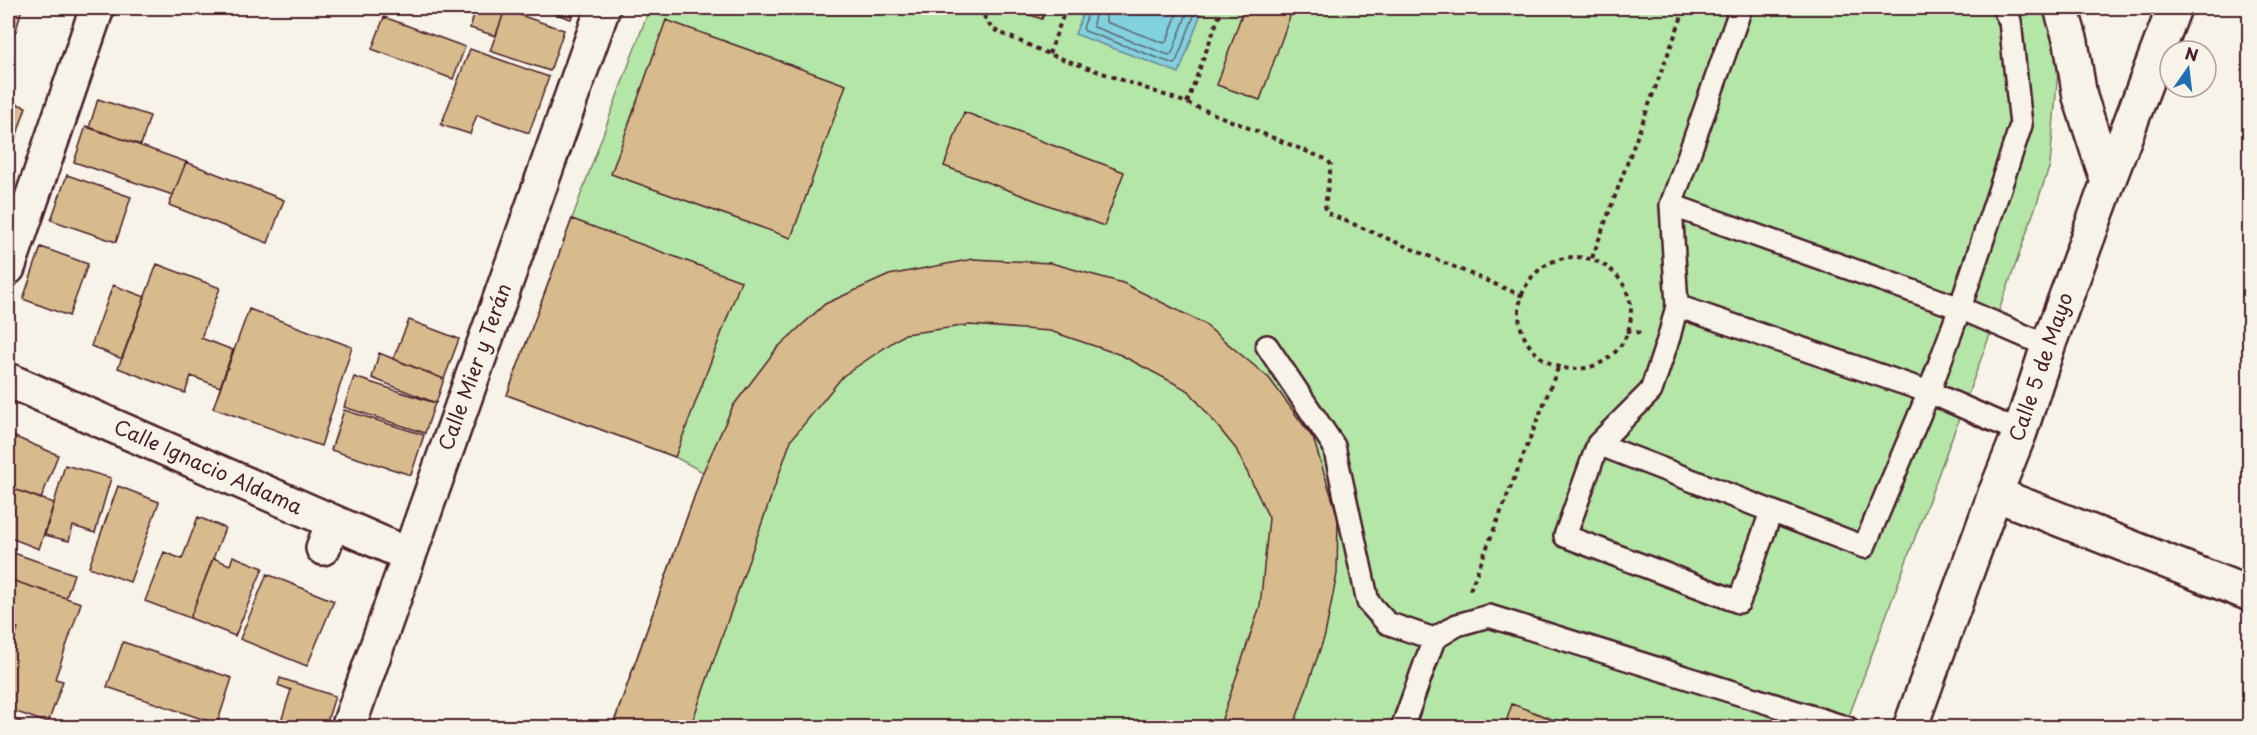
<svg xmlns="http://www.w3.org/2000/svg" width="2257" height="735" viewBox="0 0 2257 735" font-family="'Playpen Sans',sans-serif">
	<rect width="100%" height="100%" fill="#f7f3e8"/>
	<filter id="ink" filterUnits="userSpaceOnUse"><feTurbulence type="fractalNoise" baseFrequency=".0167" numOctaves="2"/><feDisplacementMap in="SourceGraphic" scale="12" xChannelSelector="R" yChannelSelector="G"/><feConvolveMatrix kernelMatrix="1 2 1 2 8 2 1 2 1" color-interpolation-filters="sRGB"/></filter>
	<g filter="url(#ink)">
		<!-- green -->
		<path fill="#b4e6a7" stroke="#7f8269" stroke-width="1.5" d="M644 8H2044L2058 70 2050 165 2012 275 1845 727H612L703 472 675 457 507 395 647 15Z"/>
		<!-- water -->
		<path fill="#82d1df" stroke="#6c8a97" stroke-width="1.5" d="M1085 8H1203L1179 73 1075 34Z"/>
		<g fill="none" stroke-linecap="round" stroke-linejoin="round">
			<!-- shore -->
			<path stroke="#606673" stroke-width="1.5" d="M1090 8 1083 28 1085 31 1174 64 1176 62 1197 8
				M1097 8 1093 24 1094 27 1169 55 1172 53 1189 8
				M1106 8V22L1164 43 1167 41 1179 8"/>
		</g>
		<!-- building -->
		<path fill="#d7bb8c" stroke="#4a1f2b" stroke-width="1.5" d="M8 8H22L16 31 8 29Z
			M444 8H469L465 16Z
			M476 8 503 15 496 36 470 28Z
			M539 8H575L571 19Z
			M1010 8H1046L1042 19Z
			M1244 8H1293L1260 100 1217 85Z
			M505 10 564 30 550 71 490 51Z
			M384 17 465 47 453 79 372 49Z
			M666 20 846 85 791 238 611 174Z
			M470 49 549 77 529 133 477 115 470 134 441 125Z
			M98 99 150 116 141 145 89 128Z
			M8 101 26 107 8 162Z
			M964 112 1124 172 1104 226 944 166Z
			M86 126 186 162 173 195 74 162Z
			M186 162 284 200 268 243 169 205Z
			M67 175 131 197 116 242 51 220Z
			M572 219 741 281 675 457 507 395Z
			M41 247 88 264 69 316 23 299Z
			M973 259 1051 263 1123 283 1203 323 1269 378 1313 438 1338 517 1337 574 1325 635 1293 728H1219L1260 606 1269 518 1236 449 1189 391 1121 355 1050 331 970 325 905 334 843 376 791 440 690 728H612L703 472 733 406 777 348 825 304 889 275Z
			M157 264 220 288 201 338 233 350 220 387 191 376 185 393 118 368Z
			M113 285 145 297 122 359 91 346Z
			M249 309 352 347 321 446 213 408Z
			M409 320 459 339 444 379 393 359Z
			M379 353 444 379 436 403 372 378Z
			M354 377 435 403 425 433 344 407Z
			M344 410 424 435 411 475 331 450Z
			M8 434 58 455 41 499 8 487Z
			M65 465 111 478 95 533 73 526 69 541 45 535Z
			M118 486 159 502 130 582 89 567Z
			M8 487 54 503 39 549 8 537Z
			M198 517 225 528 190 618 145 601 164 552 182 559Z
			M8 551 74 574 66 598 8 579Z
			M233 556 263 568 235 636 190 618 213 558 230 565Z
			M267 574 334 601 307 666 240 639Z
			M8 579 81 603 55 679 63 681 48 723 8 709V658L18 628 8 625Z
			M123 642 232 678 217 724 107 687Z
			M280 678 335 696 325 728H279L291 690 278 685Z
			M1512 704 1575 728H1504Z
			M8 717 36 728H8Z"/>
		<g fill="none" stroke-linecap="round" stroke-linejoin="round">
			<!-- service casing -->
			<g stroke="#4a1f2b" stroke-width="26">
				<path id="service" d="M1671 205 1741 8
					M1677 306 1929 392 2020 432
					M1267 346 1334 446 1368 602 1387 623 1434 639 1402 728
					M1598 444 1864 547 1929 392 1960 308 2021 125 2010 21 2003 8
					M1771 512 1739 602 1565 536 1598 444 1651 391 1669 337 1677 306 1671 205 1960 308 2048 346
					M1434 639 1457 625 1489 616 1848 728"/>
			</g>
			<!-- minor casing -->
			<g stroke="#4a1f2b" stroke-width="38">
				<path id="minor" d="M8 268 97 8
					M8 380 409 555
					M1995 494 2250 594
					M323 548 333 522"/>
			</g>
			<!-- secondary casing -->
			<g stroke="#4a1f2b" stroke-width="38">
				<path id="secondary" d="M2061 8 2071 42 2080 97 2108 182
					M348 728 603 8
					M1910 728 1995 494 2020 432 2048 346 2108 182 2174 8"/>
			</g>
			<!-- path -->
			<path stroke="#4a1f2b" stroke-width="4" stroke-dasharray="4.5 4.5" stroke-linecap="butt" d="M979 8 992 29 1049 54 1187 103 1328 160 1331 165 1325 206 1327 213 1523 296
				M1049 54 1066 8
				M1187 103 1222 8
				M1519 313a56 56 0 1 1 112 0a56 56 0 1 1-112 0Z
				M1592 258 1685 8
				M1627 331 1642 333
				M1470 590 1558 368"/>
			<!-- service -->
			<use href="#service" stroke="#f7f3e8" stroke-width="21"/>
			<!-- minor -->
			<use href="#minor" stroke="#f7f3e8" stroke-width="33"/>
			<!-- secondary -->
			<use href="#secondary" stroke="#f7f3e8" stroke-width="33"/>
		</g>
	</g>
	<g text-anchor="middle" stroke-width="5" stroke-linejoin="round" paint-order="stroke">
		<!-- street labels -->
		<g font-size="20" fill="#4a1f2b" stroke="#f7f3e8">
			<text transform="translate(475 367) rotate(-70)" y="7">Calle Mier y Terán</text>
			<text transform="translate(2041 367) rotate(-71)" y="7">Calle 5 de Mayo</text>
			<text transform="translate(208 467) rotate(24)" y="7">Calle Ignacio Aldama</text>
		</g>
	</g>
	<!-- margin -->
	<rect width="2257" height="735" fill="none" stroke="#f7f3e8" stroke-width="30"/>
	<rect x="15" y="15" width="2227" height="705" fill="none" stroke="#4a1f2b" stroke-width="2" filter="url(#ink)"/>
	<!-- north arrow -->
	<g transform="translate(2188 69) rotate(14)"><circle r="28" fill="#f7f3e8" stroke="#b29e9c" stroke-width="1.5"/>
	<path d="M0-4.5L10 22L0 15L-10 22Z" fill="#1f6fb2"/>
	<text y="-9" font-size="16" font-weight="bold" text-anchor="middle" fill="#4a1f2b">N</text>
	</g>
</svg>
